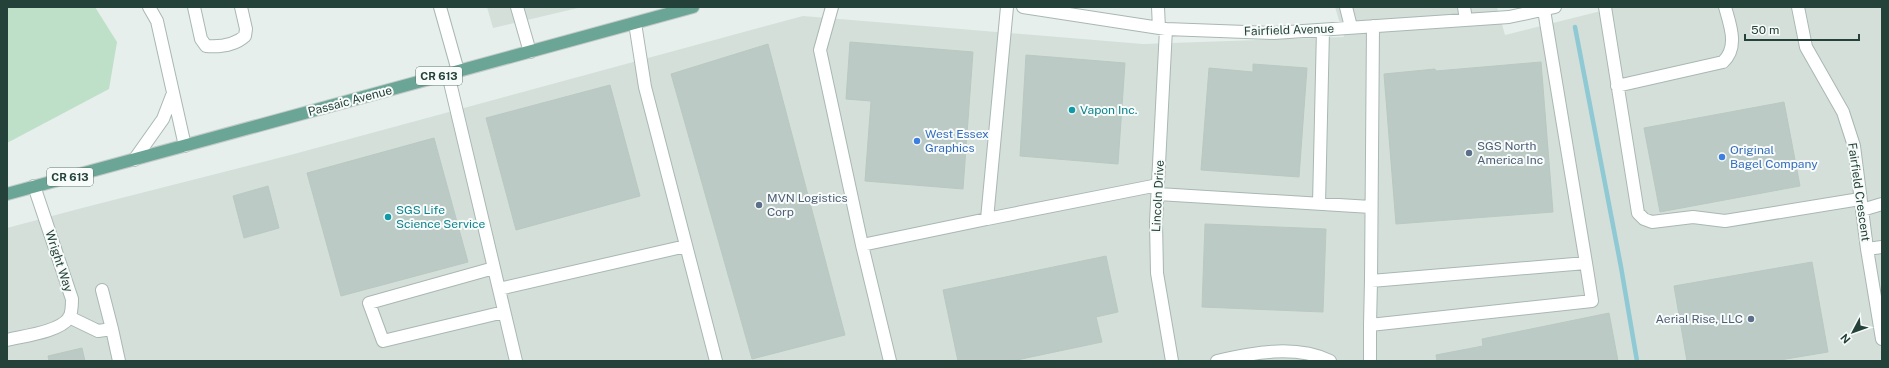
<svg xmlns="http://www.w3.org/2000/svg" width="1889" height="368" viewBox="0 0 1889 368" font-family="'Public Sans',sans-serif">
	<rect width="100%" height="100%" fill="#e6efeb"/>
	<!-- built -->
	<path fill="#d4dfda" d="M487 7H582L493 28Z
		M1335 7H1497L1505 35 1617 7H1882V361H7V228L82 208 294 154 803 16 1143 44 1344 37Z"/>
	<!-- green -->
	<path fill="#bfe0c8" d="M7 7H95L117 42 109 89 7 143Z"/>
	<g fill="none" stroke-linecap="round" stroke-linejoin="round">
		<!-- stream -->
		<path stroke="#8ec9d4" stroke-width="4.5" d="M1575 27 1621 267 1637 361"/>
	</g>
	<!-- building -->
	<path fill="#bbcac4" stroke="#b8c9c2" d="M850 42 973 52 963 189 865 181 871 101 846 99Z
		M768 44 845 335 752 359 671 74Z
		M1026 55 1125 63 1118 164 1020 156Z
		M1541 62 1553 212 1396 224 1384 74 1435 69 1436 71Z
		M1253 64 1307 68 1299 177 1201 170 1209 68 1253 72Z
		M610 85 640 196 516 230 486 118Z
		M1784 102 1800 186 1660 212 1644 128Z
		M434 138 468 262 341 296 307 173Z
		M268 186 279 228 244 238 233 196Z
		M1205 224 1326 229 1323 312 1202 307Z
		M1106 256 1118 312 1096 317 1102 342 1012 361H958L943 290Z
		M1812 262 1828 352 1774 361H1687L1674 286Z
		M1609 313 1618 361H1437L1436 355 1483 346 1482 339Z
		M82 348 85 361H49L48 356Z"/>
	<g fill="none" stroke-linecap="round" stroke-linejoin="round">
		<!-- minor casing -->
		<g stroke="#a8b8b2" stroke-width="14">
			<path id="minor" d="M149 7 157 21 185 146
				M194 7 201 39 206 46C219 47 235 45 245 36L246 29 241 7
				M440 7 458 71
				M517 7 530 52
				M832 7 820 50 862 245 890 361
				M1007 7 987 219 1158 185
				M1023 7 1166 29 1274 33 1509 17 1555 7
				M1158 7 1159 28
				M1346 7 1351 27
				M1464 7 1466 20
				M1605 7 1638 213 1644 219 1652 222 1693 217 1725 221 1860 199
				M1798 7 1806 47 1843 112 1854 146 1867 249 1882 339
				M1544 10 1586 263
				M635 23 645 87 716 361
				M1166 29 1156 222 1157 273 1172 361
				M448 74 516 361
				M1617 86 1723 62C1739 47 1730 25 1725 7
				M134 160 163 119 173 93
				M1158 194 1371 207
				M1319 204 1323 30
				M1862 210 1882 204
				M862 245 987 219
				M1867 249 1882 247
				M494 268 369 303 383 341 504 312
				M499 289 686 246
				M69 317 98 331 112 329 102 290
				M1370 325 1371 281
				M112 329 119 361
				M7 340C23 336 59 332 69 318 72 313 72 305 72 299L34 186
				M1217 361C1252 353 1295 344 1330 361
				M1370 361V325L1592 301 1586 263 1371 281 1373 26"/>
		</g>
		<!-- major casing -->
		<g stroke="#c2cac8" stroke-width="14">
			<path id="major" d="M7 194 693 7"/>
		</g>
		<!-- minor -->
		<use href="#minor" stroke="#fff" stroke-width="12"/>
		<!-- major -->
		<use href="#major" stroke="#6aa596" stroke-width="12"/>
	</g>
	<!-- markers -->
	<g fill="#0f9aa8" stroke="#f7fbf9" stroke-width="1.5">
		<circle cx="1072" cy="110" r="4"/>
		<circle cx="388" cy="217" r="4"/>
	</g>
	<g fill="#3f7fe0" stroke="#f7fbf9" stroke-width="1.5">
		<circle cx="917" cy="141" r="4"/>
		<circle cx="1722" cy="157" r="4"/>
	</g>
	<g fill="#5c6f8a" stroke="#f7fbf9" stroke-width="1.5">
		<circle cx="1469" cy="153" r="4"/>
		<circle cx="759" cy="205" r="4"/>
		<circle cx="1751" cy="319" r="4"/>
	</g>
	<g text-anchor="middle" stroke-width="4" stroke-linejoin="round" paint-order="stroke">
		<!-- shield labels -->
		<g fill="#f7fbf9" stroke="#637a73" stroke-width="1">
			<rect x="416" y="67" width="46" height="18" rx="3"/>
			<rect x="47" y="168" width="46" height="18" rx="3"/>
		</g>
		<g font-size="11" font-weight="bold" fill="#24423a">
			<text x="439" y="80">CR 613</text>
			<text x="70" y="181">CR 613</text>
		</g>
		<!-- street labels -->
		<g font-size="12" fill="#24423a" stroke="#f7fbf9">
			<text transform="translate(1289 30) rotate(-2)" y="4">Fairfield Avenue</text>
			<text transform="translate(350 101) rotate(-15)" y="4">Passaic Avenue</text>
			<text transform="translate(1859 192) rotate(82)" y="4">Fairfield Crescent</text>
			<text transform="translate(1158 196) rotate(-87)" y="4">Lincoln Drive</text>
			<text transform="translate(59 261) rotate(72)" y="4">Wright Way</text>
		</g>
		<!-- culture labels -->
		<g font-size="12" fill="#0d838f" stroke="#f7fbf9" text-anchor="start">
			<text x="1080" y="114">Vapon Inc.</text>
			<text x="396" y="214">SGS Life<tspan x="396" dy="14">Science Service</tspan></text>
		</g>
		<!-- shop labels -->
		<g font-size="12" fill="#366cbe" stroke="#f7fbf9" text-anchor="start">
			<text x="925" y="138">West Essex<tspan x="925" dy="14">Graphics</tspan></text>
			<text x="1730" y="154">Original<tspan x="1730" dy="14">Bagel Company</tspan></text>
		</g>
		<!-- service labels -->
		<g font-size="12" fill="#4e5e75" stroke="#f7fbf9" text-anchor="start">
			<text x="1477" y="150">SGS North<tspan x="1477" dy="14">America Inc</tspan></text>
			<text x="767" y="202">MVN Logistics<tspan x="767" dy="14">Corp</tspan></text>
			<text x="1743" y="323" text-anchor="end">Aerial Rise, LLC</text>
		</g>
	</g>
	<!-- border -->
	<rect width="1889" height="368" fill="none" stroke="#24423a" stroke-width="16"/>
	<!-- north arrow -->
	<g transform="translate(1853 332) rotate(229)" stroke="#f7fbf9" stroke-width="3" paint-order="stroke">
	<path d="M0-3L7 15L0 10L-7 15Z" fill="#24423a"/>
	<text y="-6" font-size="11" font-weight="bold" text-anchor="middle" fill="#24423a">N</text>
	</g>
	<!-- scale -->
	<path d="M1745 34v6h114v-6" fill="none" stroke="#24423a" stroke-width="2"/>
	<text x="1751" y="34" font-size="12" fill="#24423a" stroke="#f7fbf9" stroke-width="3" paint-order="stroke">50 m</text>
</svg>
